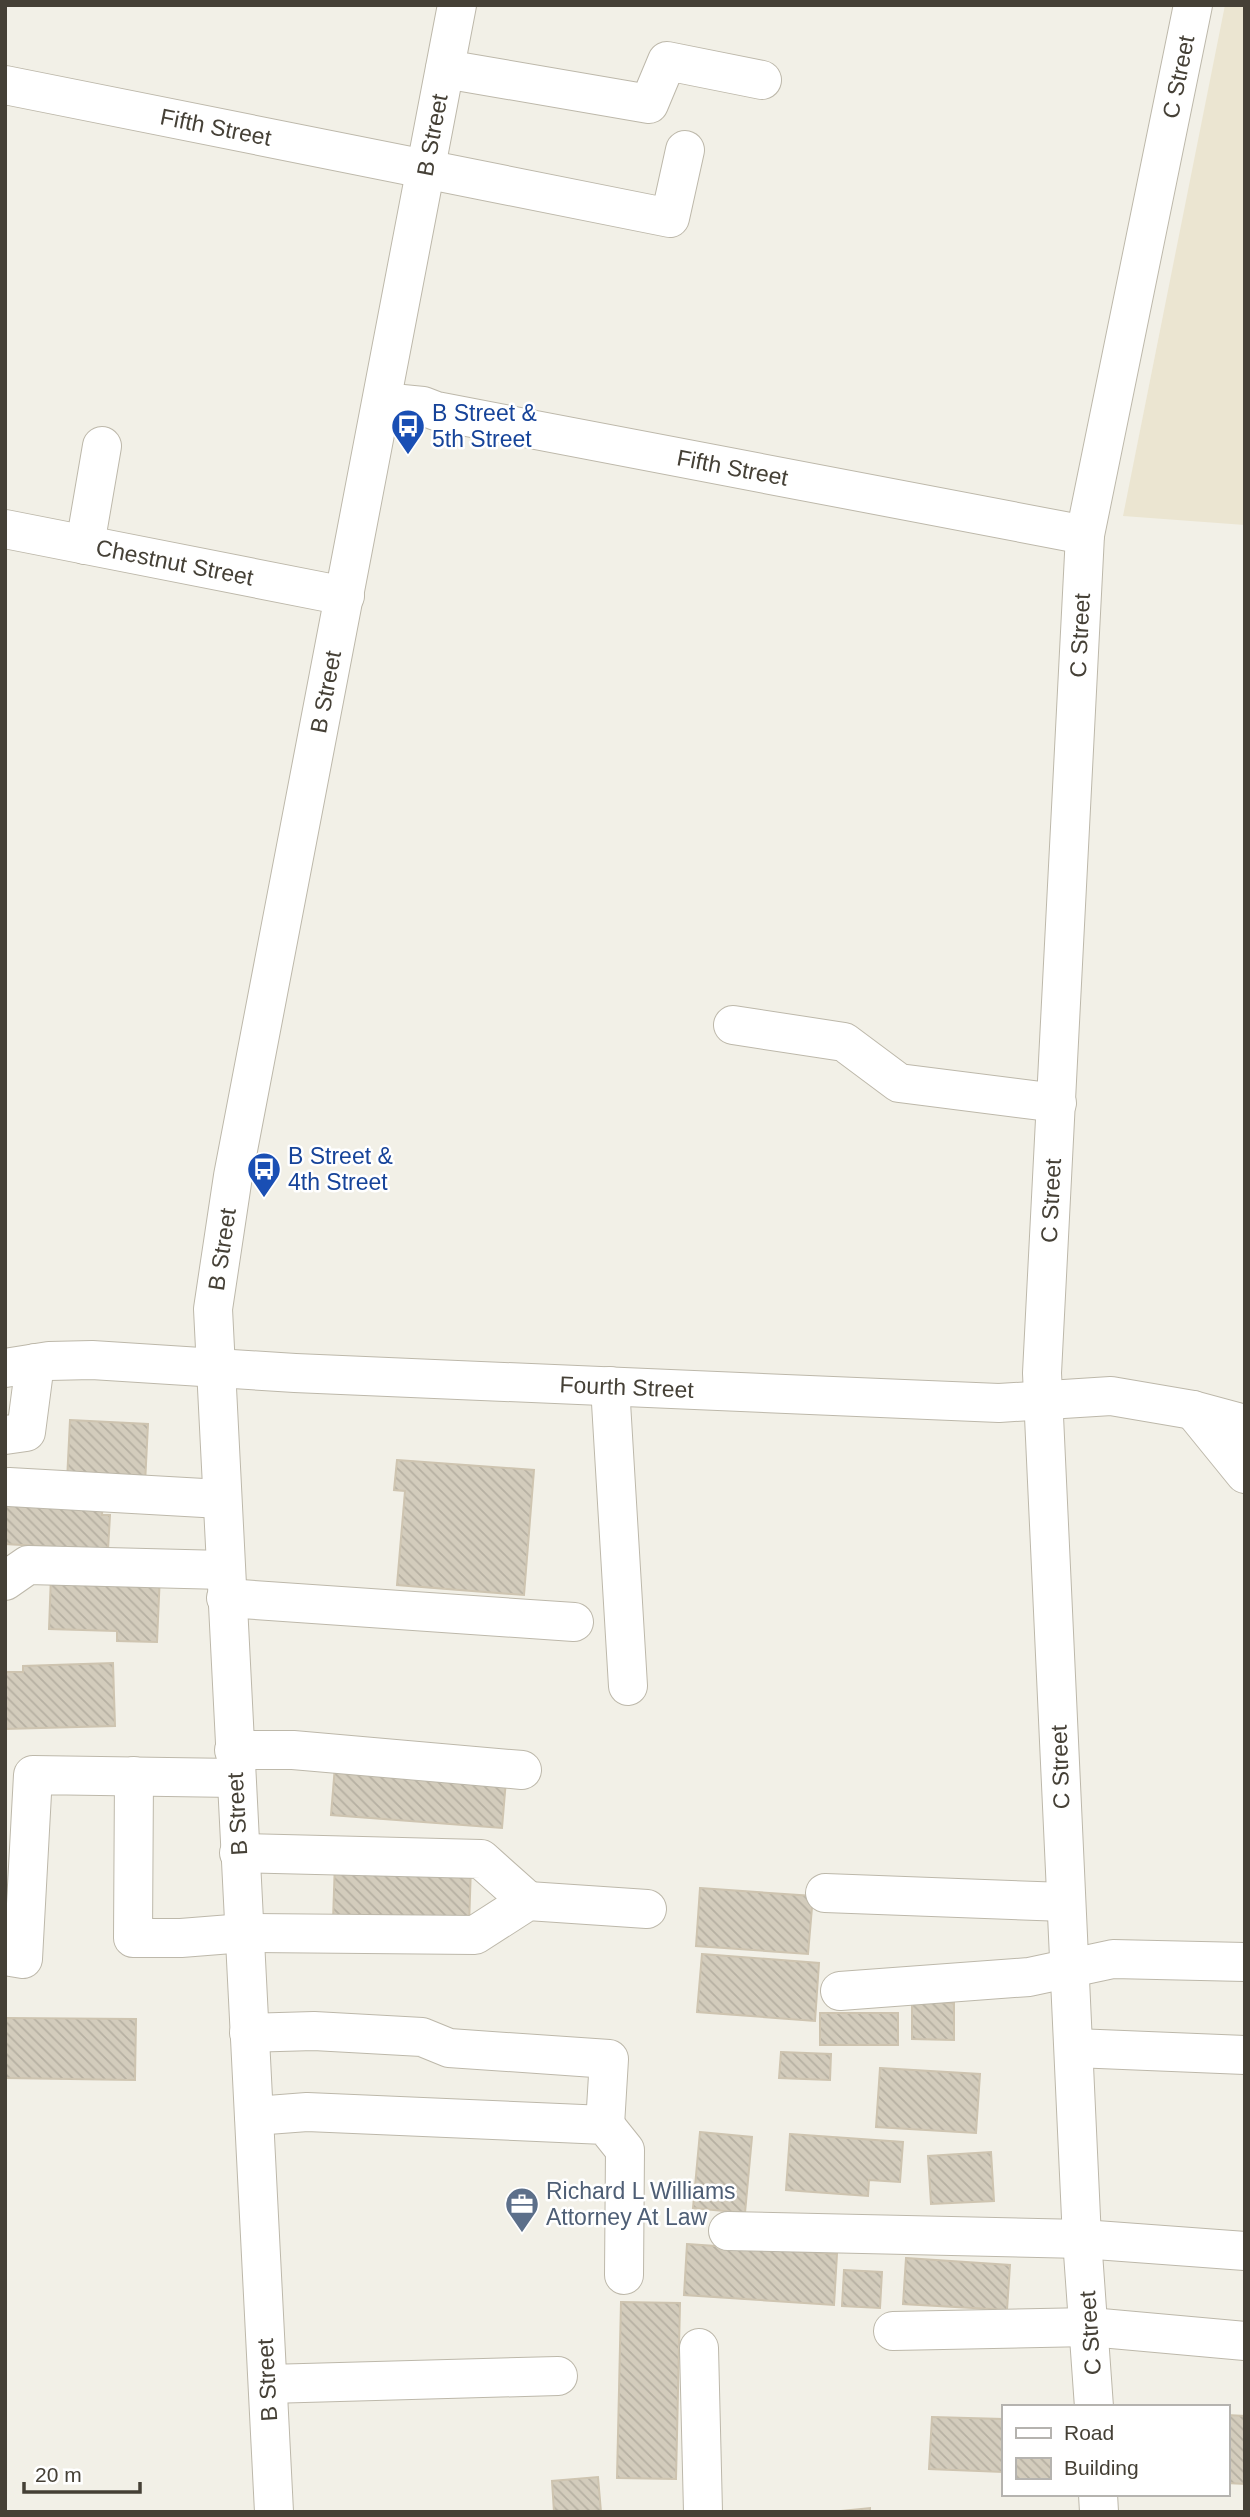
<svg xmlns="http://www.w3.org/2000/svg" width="1250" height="2517" viewBox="0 0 1250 2517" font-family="Helvetica,sans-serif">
	<defs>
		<pattern id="building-back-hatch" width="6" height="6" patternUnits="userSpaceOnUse" patternTransform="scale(1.75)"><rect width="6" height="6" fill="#d3ccbc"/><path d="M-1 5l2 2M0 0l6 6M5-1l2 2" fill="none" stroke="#b6b0a2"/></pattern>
	</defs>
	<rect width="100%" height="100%" fill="#f2f0e7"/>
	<!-- education -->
	<path fill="#ebe5d1" d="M1225 5H1245V525L1123 516Z"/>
	<!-- building -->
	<path fill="url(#building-back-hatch)" stroke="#cec4b0" stroke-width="2" d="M70 1420 148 1424 145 1484 67 1481Z
		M397 1460 534 1470 524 1595 397 1585 405 1491 394 1490Z
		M5 1492 103 1498 102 1515H110L108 1550 5 1544Z
		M160 1574 157 1642 117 1641V1631L49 1629 51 1575Z
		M113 1663 115 1726 5 1729V1672H23V1666Z
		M335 1766 506 1780 502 1828 331 1815Z
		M335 1861 471 1866 469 1926 333 1921Z
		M700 1888 813 1896 808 1954 696 1946Z
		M702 1954 819 1963 815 2021 697 2012Z
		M912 2002 954 2003V2040L912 2039Z
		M820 2013H898V2045H820Z
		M5 2018 136 2019 135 2080 5 2078Z
		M781 2052 831 2054 830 2080 779 2078Z
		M880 2068 980 2074 976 2133 876 2127Z
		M700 2132 752 2137 745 2213 693 2208Z
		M790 2134 903 2142 900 2182 869 2180 868 2196 786 2190Z
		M991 2152 994 2201 931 2204 928 2156Z
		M687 2244 837 2254 834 2305 684 2295Z
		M906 2258 1010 2265 1007 2310 903 2304Z
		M844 2270 882 2272 880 2308 842 2306Z
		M621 2302 680 2303 676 2479 617 2478Z
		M1227 2415 1245 2416V2484L1227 2483Z
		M932 2417 1003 2419V2472L929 2469Z
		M598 2477 601 2512H554L552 2481Z
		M870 2508V2512H831Z"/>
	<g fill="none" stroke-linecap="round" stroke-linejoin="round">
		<!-- minor casing -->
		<g stroke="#bdb8aa" stroke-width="40">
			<g id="minor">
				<path d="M445 69 649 104 667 61 762 80"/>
				<path id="s1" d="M5 85 670 218 685 150"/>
				<path id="s2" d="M382 402 423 406 436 411 1085 535"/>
				<path id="s3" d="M5 529 345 596"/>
				<path d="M85 545 102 446"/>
				<path d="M733 1025 844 1042 899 1083 1057 1103"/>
				<path id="s4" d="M5 1368 49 1361 92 1360 295 1373 999 1403 1111 1396 1193 1410 1245 1424"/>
				<path d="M610 1386 628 1686"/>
				<path d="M1193 1410 1245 1474"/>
				<path d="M5 1435 26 1432 35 1363"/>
				<path d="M9 1487 221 1499"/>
				<path d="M5 1581 28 1565 224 1570"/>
				<path d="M226 1598 574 1622"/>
				<path d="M234 1750H293L522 1770"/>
				<path d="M134 1776 133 1938H181L244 1933 475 1935 528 1901 647 1909"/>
				<path d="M239 1853 481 1859 528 1901"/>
				<path d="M825 1893 1065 1902"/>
				<path d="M5 1956 23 1959 33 1775 235 1778"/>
				<path d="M840 1991 1029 1977 1113 1959 1245 1962"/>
				<path d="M249 2033 314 2031 422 2037 449 2048 609 2059 605 2125"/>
				<path d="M1075 2048 1245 2055"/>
				<path d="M254 2116 307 2112 605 2125 625 2150 624 2275"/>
				<path d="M728 2231 1082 2239 1245 2251"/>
				<path d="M893 2331 1090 2327 1245 2341"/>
				<path d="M699 2348 703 2512"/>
				<path d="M268 2384 558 2376"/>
				<path id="s5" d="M1094 2407 1082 2239 1042 1373 1085 535 1193 5"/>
				<path d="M1098 2494 1099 2512"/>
				<path id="s6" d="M274 2512 213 1309 233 1176 457 5"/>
			</g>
		</g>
		<!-- minor -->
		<use href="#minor" stroke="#fff" stroke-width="38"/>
	</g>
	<!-- icons -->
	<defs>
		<g id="bus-pin" transform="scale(1.75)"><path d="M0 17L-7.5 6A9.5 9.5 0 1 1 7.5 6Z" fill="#1a4fb4" stroke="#fff"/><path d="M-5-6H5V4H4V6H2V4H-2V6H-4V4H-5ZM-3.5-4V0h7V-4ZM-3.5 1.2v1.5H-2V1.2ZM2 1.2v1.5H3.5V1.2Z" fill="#fff"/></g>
		<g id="office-pin" transform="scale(1.75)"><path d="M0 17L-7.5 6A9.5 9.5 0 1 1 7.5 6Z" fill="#5c6f8a" stroke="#fff"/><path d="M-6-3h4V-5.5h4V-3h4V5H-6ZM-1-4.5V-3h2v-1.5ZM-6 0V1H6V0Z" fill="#fff"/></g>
	</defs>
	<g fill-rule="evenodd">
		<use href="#bus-pin" x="408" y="426"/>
		<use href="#bus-pin" x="264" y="1169"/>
		<use href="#office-pin" x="522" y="2204"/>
	</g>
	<g text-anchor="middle" stroke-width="5" stroke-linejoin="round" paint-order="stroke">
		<!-- street labels -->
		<g font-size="23" fill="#454036" stroke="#fff">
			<text dy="8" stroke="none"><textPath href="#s5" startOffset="2342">C Street</textPath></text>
			<text dy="8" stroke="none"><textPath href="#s1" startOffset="215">Fifth Street</textPath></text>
			<text dy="8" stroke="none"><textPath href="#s6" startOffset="2399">B Street</textPath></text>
			<text dy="8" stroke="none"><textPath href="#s2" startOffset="357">Fifth Street</textPath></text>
			<text dy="8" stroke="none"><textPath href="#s3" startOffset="173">Chestnut Street</textPath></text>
			<text dy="8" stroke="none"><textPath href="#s5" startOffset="1774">C Street</textPath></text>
			<text dy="8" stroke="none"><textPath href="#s6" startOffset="1832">B Street</textPath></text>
			<text dy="8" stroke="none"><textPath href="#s5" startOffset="1208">C Street</textPath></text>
			<text dy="8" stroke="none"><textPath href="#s6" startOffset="1265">B Street</textPath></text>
			<text dy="8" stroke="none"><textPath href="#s4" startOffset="623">Fourth Street</textPath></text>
			<text transform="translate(1060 1767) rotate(-92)" y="8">C Street</text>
			<text transform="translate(237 1814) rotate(-93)" y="8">B Street</text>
			<text transform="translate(1090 2333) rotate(-94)" y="8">C Street</text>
			<text transform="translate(267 2380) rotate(-93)" y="8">B Street</text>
		</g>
		<!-- transit labels -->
		<g font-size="23" fill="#164399" stroke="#fff" text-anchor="start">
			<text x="432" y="421">B Street &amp;<tspan x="432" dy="26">5th Street</tspan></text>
			<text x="288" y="1164">B Street &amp;<tspan x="288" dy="26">4th Street</tspan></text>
		</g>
		<!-- service labels -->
		<g font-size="23" fill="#4e5e75" stroke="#fff" text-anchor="start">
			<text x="546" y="2199">Richard L Williams<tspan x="546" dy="26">Attorney At Law</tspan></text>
		</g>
	</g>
	<!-- border -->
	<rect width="1250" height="2517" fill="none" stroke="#454036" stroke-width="14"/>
	<!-- legend -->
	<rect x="1002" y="2405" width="228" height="91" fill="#ffffff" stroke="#b5b3af" stroke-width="2"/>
	<rect x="1016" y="2428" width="35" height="10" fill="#ffffff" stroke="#b5b3af" stroke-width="2"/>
	<text x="1064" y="2440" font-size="21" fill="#454036">Road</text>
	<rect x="1016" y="2458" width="35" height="21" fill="url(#building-back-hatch)" stroke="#b5b3af" stroke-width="2"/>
	<text x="1064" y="2475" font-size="21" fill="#454036">Building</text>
	<!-- scale -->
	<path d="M24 2482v10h116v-10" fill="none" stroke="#454036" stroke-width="3.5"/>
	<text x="35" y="2482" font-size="21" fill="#454036" stroke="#ffffff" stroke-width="5" paint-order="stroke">20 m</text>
</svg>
